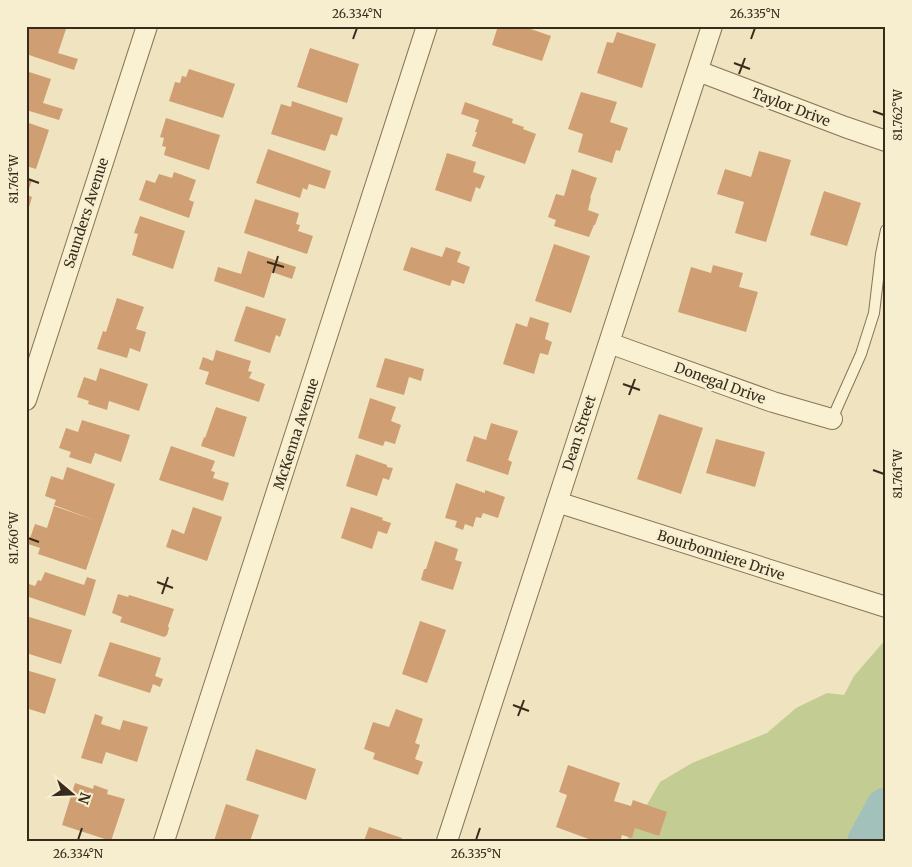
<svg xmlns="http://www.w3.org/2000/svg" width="912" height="867" viewBox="0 0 912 867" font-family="Merriweather,serif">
	<rect width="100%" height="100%" fill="#efe4bf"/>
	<!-- green -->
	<path fill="#c3cd93" d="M886 639V841H626L660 782 692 763 767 733 796 708 827 693 844 695 854 676Z"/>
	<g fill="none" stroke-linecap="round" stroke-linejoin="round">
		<!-- river -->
		<path stroke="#a2c1ba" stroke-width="41" d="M868 841 886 808"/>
	</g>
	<!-- building -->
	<path fill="#cf9f73" d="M26 26H57L66 29 58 53 78 59 74 70 26 54Z
		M498 26H522L551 36 542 61 492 45Z
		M617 32 656 44 642 88 597 73 607 42 613 43Z
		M310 48 359 64 347 103 297 87Z
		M189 69 235 84 223 118 169 101 175 82 180 83 182 76 186 77Z
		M26 71 51 79 43 103 63 109 59 120 26 110Z
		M581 92 617 102 610 122 628 128 620 151 616 150 612 163 578 152 583 134 568 129Z
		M292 101 343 118 337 136 331 134 325 151 271 134 281 104 291 107Z
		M465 102 513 119 512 123 524 127 523 129 536 134 525 164 472 146 477 132H475L479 120 461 114Z
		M166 118 220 135 209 170 164 155 166 147 162 146 164 138 160 137Z
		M26 122 49 130 36 169 26 166Z
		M268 149 331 171 325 189 309 184 307 190 303 188 300 198 256 183Z
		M759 151 791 160 766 242 735 233 744 202 717 194 725 169 751 177Z
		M447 153 476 162 473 172 485 176 480 189 476 187 471 202 435 190Z
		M572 169 597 178 590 198H591L588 210 599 214 595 225H594L589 237 554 226 556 220 548 217 556 194 564 196Z
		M174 172 196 180 189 200 194 202 189 218 139 200 146 180 155 183 159 174 172 178Z
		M26 179 32 180 27 195 32 197 27 214Z
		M824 191 861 203 847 246 810 235Z
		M255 199 299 213 296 224 300 225 298 231 313 236 307 254 244 233Z
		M140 216 185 231 173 269 132 255 138 234 134 233Z
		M554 244 590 256 571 313 535 301Z
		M411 247 442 257 446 247 461 252 457 262 470 267 464 284 452 280 450 286 403 270Z
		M248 251 296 267 292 279 272 272 264 298 214 281 218 267 241 274Z
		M713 265 743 273 739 287 758 292 746 332 678 312 691 267 711 273Z
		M117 298 144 307 136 329 146 332 140 352 130 348 127 358 97 349 103 331 106 332Z
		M246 306 286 319 280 337 276 335 270 353 234 341Z
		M530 317 549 323 545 339 552 342 548 355 540 353 534 374 503 364 516 323 527 327Z
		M216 350 251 361 248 371 252 372 249 378 265 384 259 402 205 384 209 372 199 369 203 357 213 361Z
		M385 358 424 369 421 381 409 377 404 395 376 387Z
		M100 368 148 384 139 411 109 401 107 410 88 404 89 401 77 397 84 377 96 381Z
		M370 398 396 407 391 421 401 425 395 444 385 441 383 446 358 438Z
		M216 407 247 417 234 457 201 446 204 437 205 438Z
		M659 414 703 428 681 494 637 479Z
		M82 420 130 435 121 462 95 453 91 464 69 457 71 452 59 448 66 428 78 432Z
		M491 423 518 431 508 460 512 462 508 475 466 461 474 436 486 440Z
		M716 439 765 452 755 487 706 473Z
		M171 446 215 461 211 471 215 472 213 478 229 483 223 501 159 480Z
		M356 454 387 465V467L393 468 389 480 383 478 377 496 346 486Z
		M67 467 115 484 86 570 38 554 40 548 28 544 35 524 47 528 54 506 97 521 54 505 56 500 45 496 51 476 63 480Z
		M456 483 485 493V490L505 497 498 518 483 513 481 518 476 517 473 527 465 524 463 530 455 527 457 521 445 518Z
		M193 507 222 517 207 561 166 547 172 529 184 534Z
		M351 507 383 518 382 520 391 523 387 534 378 531 372 549 341 538Z
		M435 541 458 549 455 560 462 562 453 590 421 580 424 569H426Z
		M45 572 84 585 87 577 96 580 85 616 26 596V583L35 586 38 580 41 581Z
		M118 594 128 597 129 595 174 609 168 626 169 628 167 635 164 637 120 622 122 617 112 613Z
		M26 616 72 630 61 664 26 653Z
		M420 621 446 630 427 683 402 674Z
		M110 642 161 658 155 676 163 679 160 687 153 684 150 693 98 676Z
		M26 670 56 679 45 714 26 708Z
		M396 709 423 719 415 743 420 745 415 759 423 762 418 775 373 759 375 753 364 749 373 722 389 727Z
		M95 714 103 717 101 724 120 730 123 720 148 727 137 762 106 752 102 764 81 758Z
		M256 749 316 769 306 800 246 780Z
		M568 765 620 783 614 801 631 806 633 800 667 812 659 836 635 828 632 838 622 835 620 841H594L556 827 567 795 559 792Z
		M75 783 93 789 94 785 108 790 107 794 125 799 111 841 62 825Z
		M226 804 259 815 250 841H214Z
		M369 827 402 838 401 841H364Z"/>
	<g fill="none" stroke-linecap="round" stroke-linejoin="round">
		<!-- service casing -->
		<g stroke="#887457" stroke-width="12">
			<path id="service" d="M832 419 861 354 874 313 881 254 886 230"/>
		</g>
		<!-- minor casing -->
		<g stroke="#887457" stroke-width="22">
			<path id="minor" d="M698 71 845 127 886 141
				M609 343 773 402 832 419
				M26 400 147 26
				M557 502 886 607
				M164 841 427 26
				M447 841 712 26"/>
		</g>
		<!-- service -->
		<use href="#service" stroke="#faf1d2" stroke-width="10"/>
		<!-- minor -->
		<use href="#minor" stroke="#faf1d2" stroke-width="20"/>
	</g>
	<!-- ticks -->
	<path fill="none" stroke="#372b1c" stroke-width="2" d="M353 39 357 28M751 39 755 28M734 63 750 69M739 74 745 58M873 111 884 115M28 179 39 183M267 262 284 267M273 273 278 256M623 384 640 390M629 395 635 379M873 470 884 474M28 538 39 542M157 582 173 588M162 594 168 577M513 705 529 711M518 716 524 700M78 840 82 828M476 840 480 828"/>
	<g text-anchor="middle" stroke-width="5" stroke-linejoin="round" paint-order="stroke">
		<!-- street labels -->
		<g font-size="14" fill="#372b1c" stroke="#f6eecf">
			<text transform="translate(791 107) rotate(21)" y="5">Taylor Drive</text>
			<text transform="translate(86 213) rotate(-72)" y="5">Saunders Avenue</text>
			<text transform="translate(720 383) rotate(20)" y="5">Donegal Drive</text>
			<text transform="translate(579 433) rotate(-72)" y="5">Dean Street</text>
			<text transform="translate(296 434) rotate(-72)" y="5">McKenna Avenue</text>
			<text transform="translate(721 555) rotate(18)" y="5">Bourbonniere Drive</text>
		</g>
	</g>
	<!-- border -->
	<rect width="912" height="867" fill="none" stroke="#f6eecf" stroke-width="55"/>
	<!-- north arrow -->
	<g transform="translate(72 794) rotate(109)" stroke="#f6eecf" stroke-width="4" paint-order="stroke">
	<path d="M0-4L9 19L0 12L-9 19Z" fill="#372b1c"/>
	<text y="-8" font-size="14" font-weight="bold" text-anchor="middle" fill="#372b1c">N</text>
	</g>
	<rect x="28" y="28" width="856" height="812" fill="none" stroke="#372b1c" stroke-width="2"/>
	<g font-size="12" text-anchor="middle" fill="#372b1c">
		<text x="357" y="18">26.334°N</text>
		<text x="755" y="18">26.335°N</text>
		<text transform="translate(898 115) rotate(-90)" y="4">81.762°W</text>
		<text transform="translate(14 179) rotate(-90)" y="4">81.761°W</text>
		<text transform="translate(898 474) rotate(-90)" y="4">81.761°W</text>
		<text transform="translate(14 538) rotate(-90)" y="4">81.760°W</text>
		<text x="78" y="858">26.334°N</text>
		<text x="476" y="858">26.335°N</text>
	</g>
</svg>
